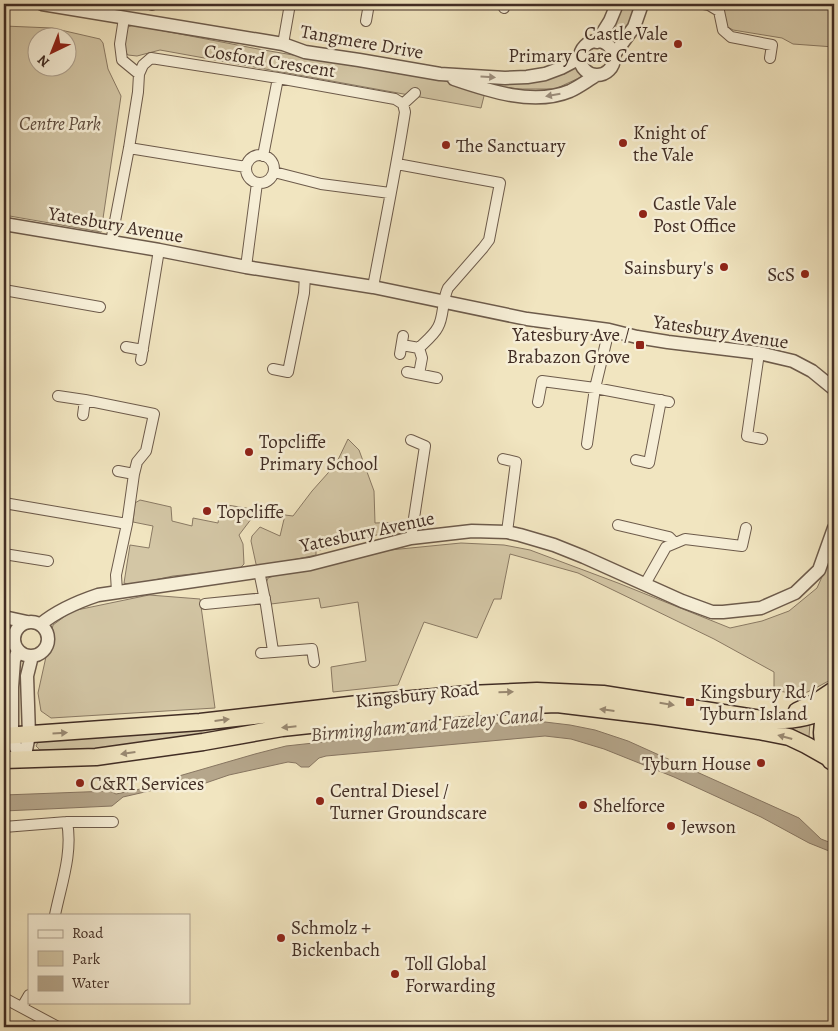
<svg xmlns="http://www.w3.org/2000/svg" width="838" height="1031" viewBox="0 0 838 1031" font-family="Alegreya,serif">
	<rect width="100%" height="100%" fill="#f1e5c0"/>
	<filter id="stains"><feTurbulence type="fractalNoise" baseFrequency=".004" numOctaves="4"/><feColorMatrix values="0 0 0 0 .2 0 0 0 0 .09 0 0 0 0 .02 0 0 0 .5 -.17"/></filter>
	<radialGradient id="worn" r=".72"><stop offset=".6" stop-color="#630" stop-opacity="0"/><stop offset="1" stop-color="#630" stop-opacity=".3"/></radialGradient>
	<!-- green -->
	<path fill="#d3c6a5" stroke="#8a7a64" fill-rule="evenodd" d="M620 4H635L631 21 615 45 604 35Z
		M719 4H834V47L793 44 782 38 733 30 726 26 722 9Z
		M133 25 258 49 293 55 313 57 380 70 428 76 479 91 484 96 481 108 160 50 137 56 128 55 123 49 128 27Z
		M4 26 52 28 100 39 103 43 108 69 121 96 101 232 4 215ZM38 38H68V68H38Z
		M578 62 584 74 579 78 555 89H519L497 86 503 80Z
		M348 439 359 450 374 491 375 523 403 522 401 533 390 537 384 533 316 551V555L260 567 256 564 251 541 252 536 260 527 280 536 285 515 293 516 312 491 336 464Z
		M140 500 171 507 172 521 192 526 193 518 218 523 221 504 258 510 239 535 243 544 244 564 239 569 173 576 131 585 124 583 130 545 149 548 153 526 133 522 135 503Z
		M461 543 504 545 530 550 618 583 730 628 762 621 789 611 817 588 834 550V678L812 690 800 695 774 690V672L714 639 578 573 510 554 501 599H494L477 638 424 622 398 685 333 692 331 667 366 661 358 602 321 608 319 598 271 604 266 583 268 578 276 575 380 551Z
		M149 595 200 599 215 708 51 718 41 711 38 693 53 625 72 611Z
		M4 641 8 649 4 713Z
		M497 694 554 695 632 702 751 721 795 725 810 722 809 737 770 727 614 704 570 698H528L464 702 266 723 122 748 40 750 36 746 38 742 47 740 132 735 287 716Z"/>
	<!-- water -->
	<path fill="#b5a68b" stroke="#877662" d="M507 722H545L570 725 595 730 628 741 799 818 821 839 834 844V853L809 843 761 817 674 777 604 749 571 739 545 736 326 756 319 758 309 767H301L296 763 288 762 229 775 191 788 180 790 171 786 123 797 112 806 4 811V795L110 791 116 794 121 793 169 783 179 776 255 754 286 746Z"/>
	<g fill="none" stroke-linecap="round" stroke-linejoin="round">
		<!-- minor casing -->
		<g stroke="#6d5b4b" stroke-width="12">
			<path id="minor" d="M704 4 709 5 719 11 723 30 731 37 772 45 770 58
				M152 5 153 4
				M504 8 505 4
				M124 18 120 44 122 60 139 74
				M366 21 369 4
				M283 44 290 4
				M403 104 415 93
				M129 148 246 167
				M246 169a14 14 0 1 1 28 0a14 14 0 1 1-28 0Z
				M263 156 278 78
				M397 164 500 183 489 240 483 248 448 288C442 300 444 317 438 327 434 335 425 342 419 348
				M274 172 321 184 390 193
				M111 242 129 148 138 92 139 74 143 65 151 58 278 78 395 99 403 104 405 112C396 170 384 228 373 287
				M246 267 257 183
				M4 290 100 307
				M402 345 419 348 422 358 419 374
				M126 347 143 350
				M759 353 747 436 762 439
				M400 354 403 336
				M141 360 159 250
				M273 369 288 372 304 293 305 276
				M407 372 437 378
				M58 396 85 400 154 414 146 451 137 462 134 474 127 524 116 575 117 592
				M538 402 542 381 595 388 669 402
				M83 415 85 400
				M411 440 425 446 411 538
				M587 444 595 388 609 330
				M503 459 516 462 507 532
				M636 460 649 463 661 400
				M118 471 134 474
				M4 503 127 524
				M618 525 669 537 675 543
				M4 554 48 561
				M259 571 266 605 273 651
				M645 584 666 547 685 539 742 546 746 528
				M205 604 265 598
				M261 653 312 649 314 662
				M4 827 67 822H113
				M55 915C61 885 73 853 67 822
				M4 998 58 1027
				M22 1007 29 995"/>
		</g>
		<!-- tertiary casing -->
		<g stroke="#6d5b4b" stroke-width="15">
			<path id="tertiary" d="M42 4 283 44 305 52 359 60 440 74 505 78 527 77 545 74 561 68 580 58
				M580 58a17 17 0 1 1 34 0a17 17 0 1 1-34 0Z
				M597 42 610 21 617 4
				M613 56 634 27 642 4
				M454 79C489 91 534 106 570 91 579 87 588 80 597 75
				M4 224 159 250 246 267 373 287 527 319 609 330 637 337 668 342 759 353 793 361 812 371 834 389
				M4 617 27 622
				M14 639a17 17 0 1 1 34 0a17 17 0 1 1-34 0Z
				M41 624C58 610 77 602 98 595L310 564 411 538 472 531 507 532 520 535 554 545 584 557 682 601 712 612H723L761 608 795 593 819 570 834 528
				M18 651 14 660 12 687V736L16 748 29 759
				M19 759 26 750 29 735 27 676 32 656"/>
		</g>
		<!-- trunk casing -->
		<g stroke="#412d24" stroke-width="19">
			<path id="trunk" d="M797 711 816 702 834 690
				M4 736 200 722 367 703 469 694 537 691 603 694 768 720C789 721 812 718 831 707
				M4 760 96 757 203 742 282 728 430 712 461 708 557 704 656 716 759 731 789 737 806 745 829 758
				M831 761C828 758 827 754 826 750 819 734 821 720 832 705"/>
		</g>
		<!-- minor -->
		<use href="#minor" stroke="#f6eed6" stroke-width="10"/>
		<!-- tertiary -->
		<use href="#tertiary" stroke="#f6eed6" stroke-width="12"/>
		<!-- trunk -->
		<use href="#trunk" stroke="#f1e5c0" stroke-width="16"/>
	</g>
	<!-- one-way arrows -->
	<defs><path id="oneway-solid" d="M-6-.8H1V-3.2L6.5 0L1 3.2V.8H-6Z" transform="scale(1.25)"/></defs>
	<g fill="#9c8e7d">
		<use href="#oneway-solid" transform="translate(488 77) rotate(3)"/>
		<use href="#oneway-solid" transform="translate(553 95) rotate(170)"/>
	</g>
	<g fill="#998972">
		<use href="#oneway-solid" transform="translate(506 692) rotate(-2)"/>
		<use href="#oneway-solid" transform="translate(667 704) rotate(9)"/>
		<use href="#oneway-solid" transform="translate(607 710) rotate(-173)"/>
		<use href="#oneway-solid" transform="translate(222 720) rotate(-7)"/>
		<use href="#oneway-solid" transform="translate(289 727) rotate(174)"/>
		<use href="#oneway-solid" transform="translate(60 733) rotate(-4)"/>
		<use href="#oneway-solid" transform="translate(785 737) rotate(-165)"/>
		<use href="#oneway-solid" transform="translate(128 753) rotate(172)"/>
	</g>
	<!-- markers -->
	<g fill="#8f2418" stroke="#f6eed6" stroke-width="2">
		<circle cx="678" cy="44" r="5"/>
		<circle cx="623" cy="143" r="5"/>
		<circle cx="446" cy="145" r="5"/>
		<circle cx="643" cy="214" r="5"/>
		<circle cx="724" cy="267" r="5"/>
		<circle cx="805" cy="274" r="5"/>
		<rect x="635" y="340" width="10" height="10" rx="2.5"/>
		<circle cx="249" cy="452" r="5"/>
		<circle cx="207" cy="511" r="5"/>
		<rect x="685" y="697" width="10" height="10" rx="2.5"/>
		<circle cx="761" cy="763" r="5"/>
		<circle cx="80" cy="783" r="5"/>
		<circle cx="320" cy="801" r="5"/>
		<circle cx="583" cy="805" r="5"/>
		<circle cx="671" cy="826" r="5"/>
		<circle cx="281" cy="938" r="5"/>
		<circle cx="395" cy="974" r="5"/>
	</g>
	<g text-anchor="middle" stroke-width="5" stroke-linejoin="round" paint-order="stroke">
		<!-- poi labels -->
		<g font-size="19" fill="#412d24" stroke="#f6eed6" text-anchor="start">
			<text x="668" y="40" text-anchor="end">Castle Vale<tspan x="668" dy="22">Primary Care Centre</tspan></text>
			<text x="633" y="139">Knight of<tspan x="633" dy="22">the Vale</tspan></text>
			<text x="456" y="152">The Sanctuary</text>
			<text x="653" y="210">Castle Vale<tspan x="653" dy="22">Post Office</tspan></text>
			<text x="714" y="274" text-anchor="end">Sainsbury's</text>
			<text x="795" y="281" text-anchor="end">ScS</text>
			<text x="630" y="341" text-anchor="end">Yatesbury Ave /<tspan x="630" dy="22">Brabazon Grove</tspan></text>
			<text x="259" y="448">Topcliffe<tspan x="259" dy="22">Primary School</tspan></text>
			<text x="217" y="518">Topcliffe</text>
			<text x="700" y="698">Kingsbury Rd /<tspan x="700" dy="22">Tyburn Island</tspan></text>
			<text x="751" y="770" text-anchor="end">Tyburn House</text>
			<text x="90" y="790">C&amp;RT Services</text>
			<text x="330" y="797">Central Diesel /<tspan x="330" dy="22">Turner Groundscare</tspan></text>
			<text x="593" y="812">Shelforce</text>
			<text x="681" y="833">Jewson</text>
			<text x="291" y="934">Schmolz +<tspan x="291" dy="22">Bickenbach</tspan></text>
			<text x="405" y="970">Toll Global<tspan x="405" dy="22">Forwarding</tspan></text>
		</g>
		<!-- street labels -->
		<g font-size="19" fill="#412d24" stroke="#f6eed6">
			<text transform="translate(362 41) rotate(10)" y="7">Tangmere Drive</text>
			<text transform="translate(270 60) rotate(9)" y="7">Cosford Crescent</text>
			<text transform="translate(116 224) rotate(10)" y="7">Yatesbury Avenue</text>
			<text transform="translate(721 331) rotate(9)" y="7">Yatesbury Avenue</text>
			<text transform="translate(367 531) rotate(-12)" y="7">Yatesbury Avenue</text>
			<text transform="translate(417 694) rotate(-6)" y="7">Kingsbury Road</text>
		</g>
		<!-- park labels -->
		<g font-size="19" font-style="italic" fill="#5e4c3e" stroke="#f6eed6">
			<text x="60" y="130">Centre Park</text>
		</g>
		<!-- water labels -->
		<g font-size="20" font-style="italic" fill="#5e4b3e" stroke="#f6eed6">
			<text transform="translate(427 724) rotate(-5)" y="7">Birmingham and Fazeley Canal</text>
		</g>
	</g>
	<!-- margin -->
	<rect width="838" height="1031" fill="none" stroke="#f1e5c0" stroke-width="20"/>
	<rect x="5" y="5" width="828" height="1021" fill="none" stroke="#412d24" stroke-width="2.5"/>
	<rect x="10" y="10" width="818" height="1011" fill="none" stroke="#412d24"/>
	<!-- legend -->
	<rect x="28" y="914" width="162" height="90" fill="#f6eed6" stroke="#aea18f"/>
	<rect x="38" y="930" width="25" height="8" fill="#f6eed6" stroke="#aea18f"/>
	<text x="72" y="938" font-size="15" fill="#412d24">Road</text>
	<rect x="38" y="951" width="25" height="15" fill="#d3c6a5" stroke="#aea18f"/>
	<text x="72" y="964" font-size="15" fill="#412d24">Park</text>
	<rect x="38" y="976" width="25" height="15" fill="#b5a68b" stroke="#aea18f"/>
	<text x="72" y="988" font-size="15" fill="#412d24">Water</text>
	<!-- north arrow -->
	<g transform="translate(52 52) rotate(223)"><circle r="24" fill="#f6eed6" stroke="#aea18f"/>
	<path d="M0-4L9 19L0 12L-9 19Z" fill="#8f2418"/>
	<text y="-8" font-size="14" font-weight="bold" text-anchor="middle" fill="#412d24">N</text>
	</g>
	<rect width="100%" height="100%" filter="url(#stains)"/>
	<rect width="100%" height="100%" fill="url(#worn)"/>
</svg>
